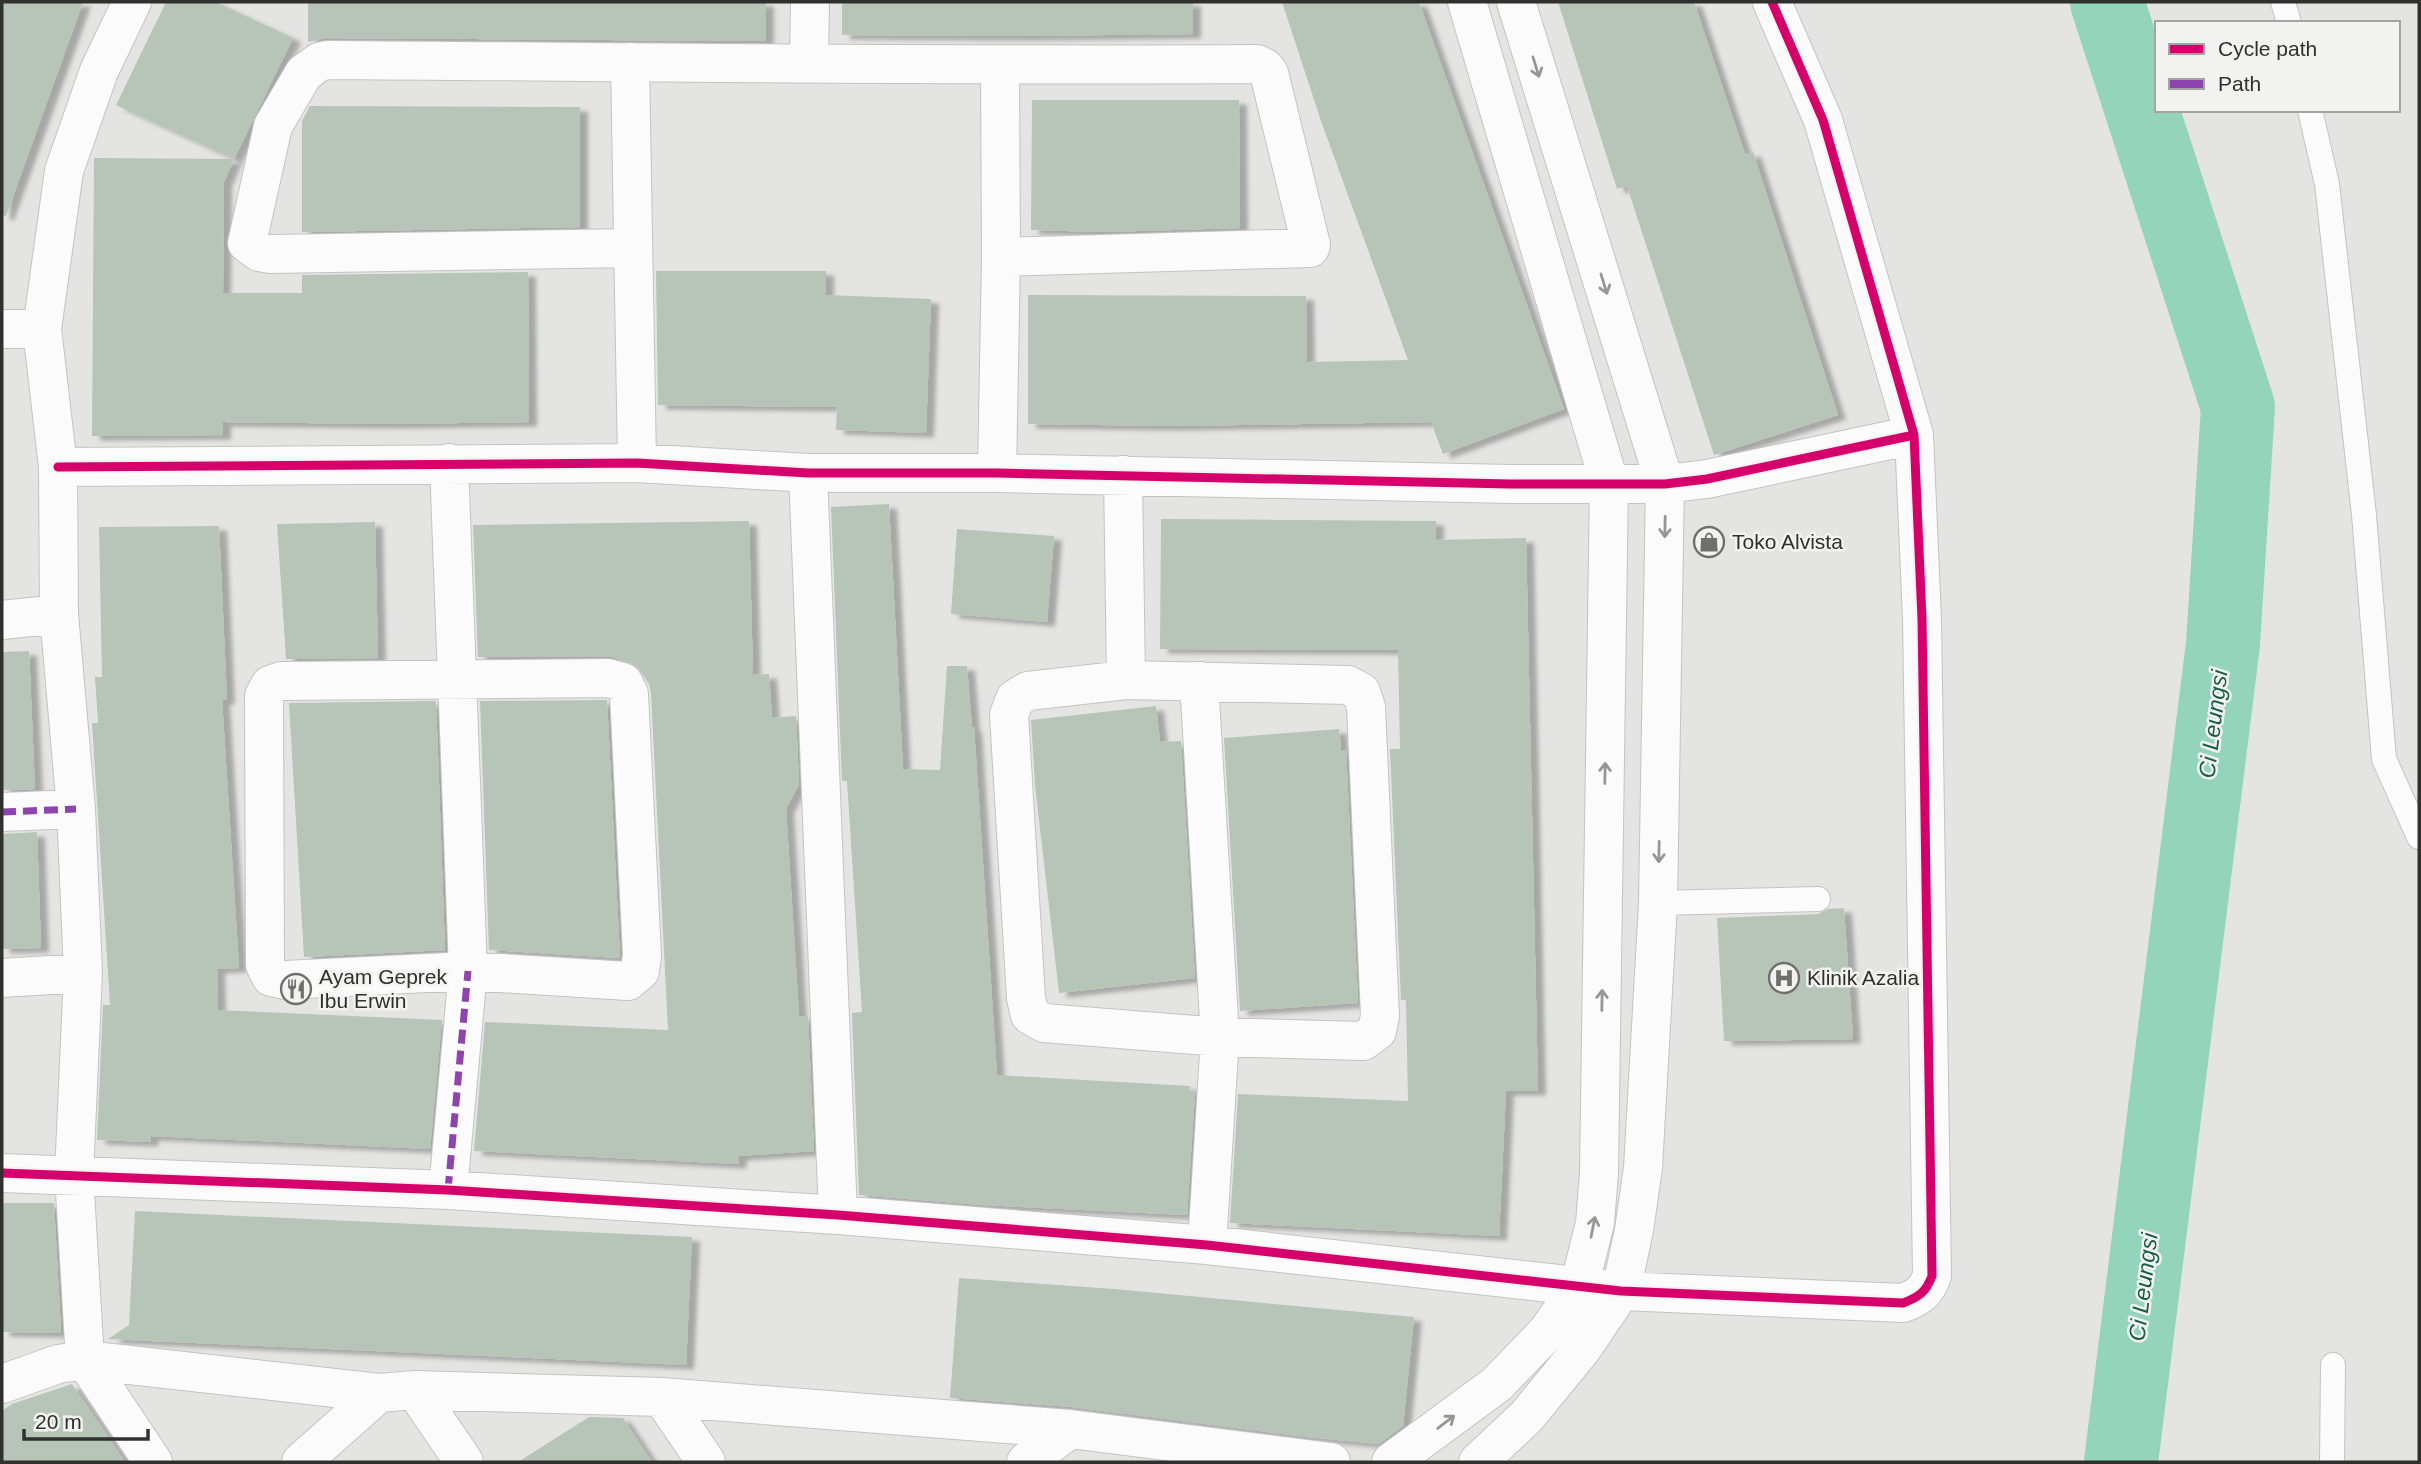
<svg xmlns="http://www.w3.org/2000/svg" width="2421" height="1464" viewBox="0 0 2421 1464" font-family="Arial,sans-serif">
	<defs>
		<filter id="shadow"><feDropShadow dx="8" dy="4.5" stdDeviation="2" flood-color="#0004"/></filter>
	</defs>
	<rect width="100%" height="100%" fill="#e4e5e3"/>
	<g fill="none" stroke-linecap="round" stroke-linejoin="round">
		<!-- river -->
		<path stroke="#94d4ba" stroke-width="74" d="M2107 2 2238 407 2223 644 2121 1462"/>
	</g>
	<!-- building -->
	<path fill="#b7c4b8" filter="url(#shadow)" d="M2 2H83L6 216 2 215Z
		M166 2H216L293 38 234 159 116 105Z
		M308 2H766V41L327 38 308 42Z
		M842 2H1193V34L1024 36 842 35Z
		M1282 2H1419L1564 409 1443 454 1431 422 1170 426 1028 424V295L1306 296 1307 362 1408 360 1321 121Z
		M1558 2H1694L1745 154 1753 152 1838 415 1714 455 1627 186 1617 189Z
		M1032 100H1239L1240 228 1103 232 1031 230Z
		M310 106 580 107V227L302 232V121Z
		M94 158 234 159 224 182 223 293H302V275L528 272 529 422 393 424 223 422V435L92 436Z
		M656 271H826V295L931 299 926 433 836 430 837 407 658 405Z
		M889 504 903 769 940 770 947 666H967L972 728 974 727 997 1075 1190 1086 1189 1091 1195 1092 1187 1215 983 1205 859 1195 852 1013 862 1012 847 781H842L831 507Z
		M1161 519 1436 521V540L1526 538 1538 1091H1506L1499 1236 1230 1223 1238 1094 1408 1101 1406 1000H1401L1390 749H1400L1398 650 1160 649Z
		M749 521 753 675 769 674 772 718 796 716 799 784 786 809 799 1016H808L814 1151 739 1156 738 1164 474 1151 485 1022 668 1030 651 693 649 684 636 665 613 657H478L473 525Z
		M375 522 378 658 286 659 277 524Z
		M219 526 227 700H222L239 968 217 969 218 1010 442 1020 430 1149 151 1136 150 1142 97 1140 103 1005H110L92 723H98L95 677H102L99 527Z
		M957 529 1054 536 1047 622 951 614Z
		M29 651 35 789 2 790V652Z
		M607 700 620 958 489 950 480 701Z
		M436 701 445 950 304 957 289 703Z
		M1156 706 1160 742 1181 741 1195 978 1059 993 1035 785 1031 720Z
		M1339 729 1341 750H1346L1358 1003 1240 1011 1224 738Z
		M37 832 41 948 2 949V834Z
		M1844 908 1853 1039 1724 1041 1717 918 1818 914 1828 909Z
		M2 1203H54L61 1333 2 1332Z
		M135 1211 692 1237 686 1365 108 1339 129 1325Z
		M959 1278 1114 1289 1414 1317 1403 1426 1379 1444 1307 1437 1073 1407 950 1398Z
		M72 1384 125 1462H2V1411L12 1404Z
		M589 1417 623 1418 652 1462H518Z"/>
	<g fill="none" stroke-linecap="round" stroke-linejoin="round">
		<!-- service casing -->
		<g stroke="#c3c3c2" stroke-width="26">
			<path id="service" d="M2283 2 2289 23
				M2310 110 2327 184 2364 515 2384 759 2419 837
				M1658 903 1818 899
				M2332 1462 2333 1365"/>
		</g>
		<!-- minor casing -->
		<g stroke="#c3c3c2" stroke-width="40">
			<path id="minor" d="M132 2 99 71 64 171 42 329 58 467 59 614 76 809 83 973 74 1175 85 1360 153 1462
				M630 62 637 463
				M809 62 810 2
				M632 248 271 254 259 252 247 243 273 126 304 73 319 62 327 60C637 62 947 66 1257 64L1265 68 1269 73 1311 245 1310 248 1001 257
				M2 329H42
				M58 467 637 463 808 473H997L1510 484H1665L1707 479 1914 435 1823 120 1772 2
				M808 473 838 1215
				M997 473 1001 257 1000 66
				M1123 475 1126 680
				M2 620 59 614
				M608 678 623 682 629 694 642 955 640 971 628 981 468 971 285 980 271 977 265 965 264 696 270 685 281 681Z
				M1126 680 1348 685 1361 692 1366 707 1380 1016 1377 1031 1363 1041 1220 1037 1044 1023 1030 1015 1026 998 1009 715 1015 699 1028 691Z
				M1199 681 1220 1037 1207 1245
				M2 812 76 809
				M2 978 83 973
				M2 1173 448 1190 838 1215 1207 1245 1621 1291 1903 1303C1919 1297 1926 1292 1932 1276L1922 619 1914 435
				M448 1190 468 971 449 463
				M2 1384 58 1364 85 1360 379 1393 415 1390 662 1397 1070 1429 1331 1462
				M415 1390 464 1462
				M662 1397 706 1462
				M301 1462 379 1393
				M1026 1462 1070 1429
				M1391 1462 1497 1384 1547 1332 1579 1287 1595 1223 1599 1173 1609 482 1467 2
				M1478 1462 1527 1416 1581 1350 1621 1291 1634 1230 1643 1168 1658 903 1665 484 1516 2"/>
		</g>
		<!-- service -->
		<use href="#service" stroke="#fbfbfb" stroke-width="24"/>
		<!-- minor -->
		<use href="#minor" stroke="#fbfbfb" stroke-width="38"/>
		<!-- quiet -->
		<path stroke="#8e44ad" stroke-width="7" stroke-dasharray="14 7" stroke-linecap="butt" d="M2 812 76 809
			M448 1190 468 971"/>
		<!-- cycleway casing -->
		<g stroke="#f2f3f0" stroke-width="13">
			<path id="cycleway" d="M58 467 637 463 808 473H997L1510 484H1665L1707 479 1914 435 1823 120 1772 2
				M2 1173 448 1190 838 1215 1207 1245 1621 1291 1903 1303C1919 1297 1926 1292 1932 1276L1922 619 1914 435"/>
		</g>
		<!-- cycleway -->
		<use href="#cycleway" stroke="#d6006c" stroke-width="9"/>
	</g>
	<!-- one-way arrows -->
	<defs><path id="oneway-shaft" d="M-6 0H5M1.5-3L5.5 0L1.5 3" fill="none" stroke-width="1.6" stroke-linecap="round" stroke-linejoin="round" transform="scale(1.75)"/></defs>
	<g stroke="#969695">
		<use href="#oneway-shaft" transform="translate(1536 67) rotate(73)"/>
		<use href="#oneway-shaft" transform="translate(1604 284) rotate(73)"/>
		<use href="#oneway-shaft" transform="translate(1665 527) rotate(91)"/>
		<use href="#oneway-shaft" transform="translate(1605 773) rotate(-89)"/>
		<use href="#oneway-shaft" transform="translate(1659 852) rotate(91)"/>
		<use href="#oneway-shaft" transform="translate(1602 1000) rotate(-89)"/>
		<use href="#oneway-shaft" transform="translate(1593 1227) rotate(-79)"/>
		<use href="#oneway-shaft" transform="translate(1446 1422) rotate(-37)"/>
	</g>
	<!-- icons -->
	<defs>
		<g id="shop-ring" transform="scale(1.575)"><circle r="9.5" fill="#f2f3f0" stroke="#6f6f6e" stroke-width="1.5"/><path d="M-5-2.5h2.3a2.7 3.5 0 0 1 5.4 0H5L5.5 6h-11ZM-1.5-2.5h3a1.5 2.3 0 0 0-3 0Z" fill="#6f6f6e"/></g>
		<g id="hospital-ring" transform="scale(1.575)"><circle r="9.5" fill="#f2f3f0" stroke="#6f6f6e" stroke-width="1.5"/><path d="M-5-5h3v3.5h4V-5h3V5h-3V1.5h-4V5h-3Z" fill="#6f6f6e"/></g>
		<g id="restaurant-ring" transform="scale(1.575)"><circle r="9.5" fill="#f2f3f0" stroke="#6f6f6e" stroke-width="1.5"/><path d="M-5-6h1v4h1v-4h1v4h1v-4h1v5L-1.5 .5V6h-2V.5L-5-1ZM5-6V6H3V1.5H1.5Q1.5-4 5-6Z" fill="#6f6f6e"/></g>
	</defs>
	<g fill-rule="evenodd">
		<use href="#shop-ring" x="1709" y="542"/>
		<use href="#hospital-ring" x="1784" y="978"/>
		<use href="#restaurant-ring" x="296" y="989"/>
	</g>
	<g text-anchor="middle" stroke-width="5" stroke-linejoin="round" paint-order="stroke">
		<!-- poi labels -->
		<g font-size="21" fill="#30302f" stroke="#f2f3f0" text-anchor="start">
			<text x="1732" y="549">Toko Alvista</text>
			<text x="319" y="984">Ayam Geprek<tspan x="319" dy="24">Ibu Erwin</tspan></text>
			<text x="1807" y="985">Klinik Azalia</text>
		</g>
		<!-- water labels -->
		<g font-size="23" font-style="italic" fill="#175e46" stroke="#f2f3f0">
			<text transform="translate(2213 724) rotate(-83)" y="8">Ci Leungsi</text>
			<text transform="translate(2143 1287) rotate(-83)" y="8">Ci Leungsi</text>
		</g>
	</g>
	<!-- border -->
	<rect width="2421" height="1464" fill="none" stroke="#30302f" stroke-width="7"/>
	<!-- legend -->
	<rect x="2155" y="21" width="245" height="91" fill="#f2f3f0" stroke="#a4a5a3" stroke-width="2"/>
	<rect x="2169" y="44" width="35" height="10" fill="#d6006c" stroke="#a4a5a3" stroke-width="2"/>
	<text x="2218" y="56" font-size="21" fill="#30302f">Cycle path</text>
	<rect x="2169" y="79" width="35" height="10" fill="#8e44ad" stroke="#a4a5a3" stroke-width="2"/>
	<text x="2218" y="91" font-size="21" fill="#30302f">Path</text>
	<!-- scale -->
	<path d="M24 1429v10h124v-10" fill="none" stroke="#30302f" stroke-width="3.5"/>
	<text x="35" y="1429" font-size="21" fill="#30302f" stroke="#f2f3f0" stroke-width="5" paint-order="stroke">20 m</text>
</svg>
